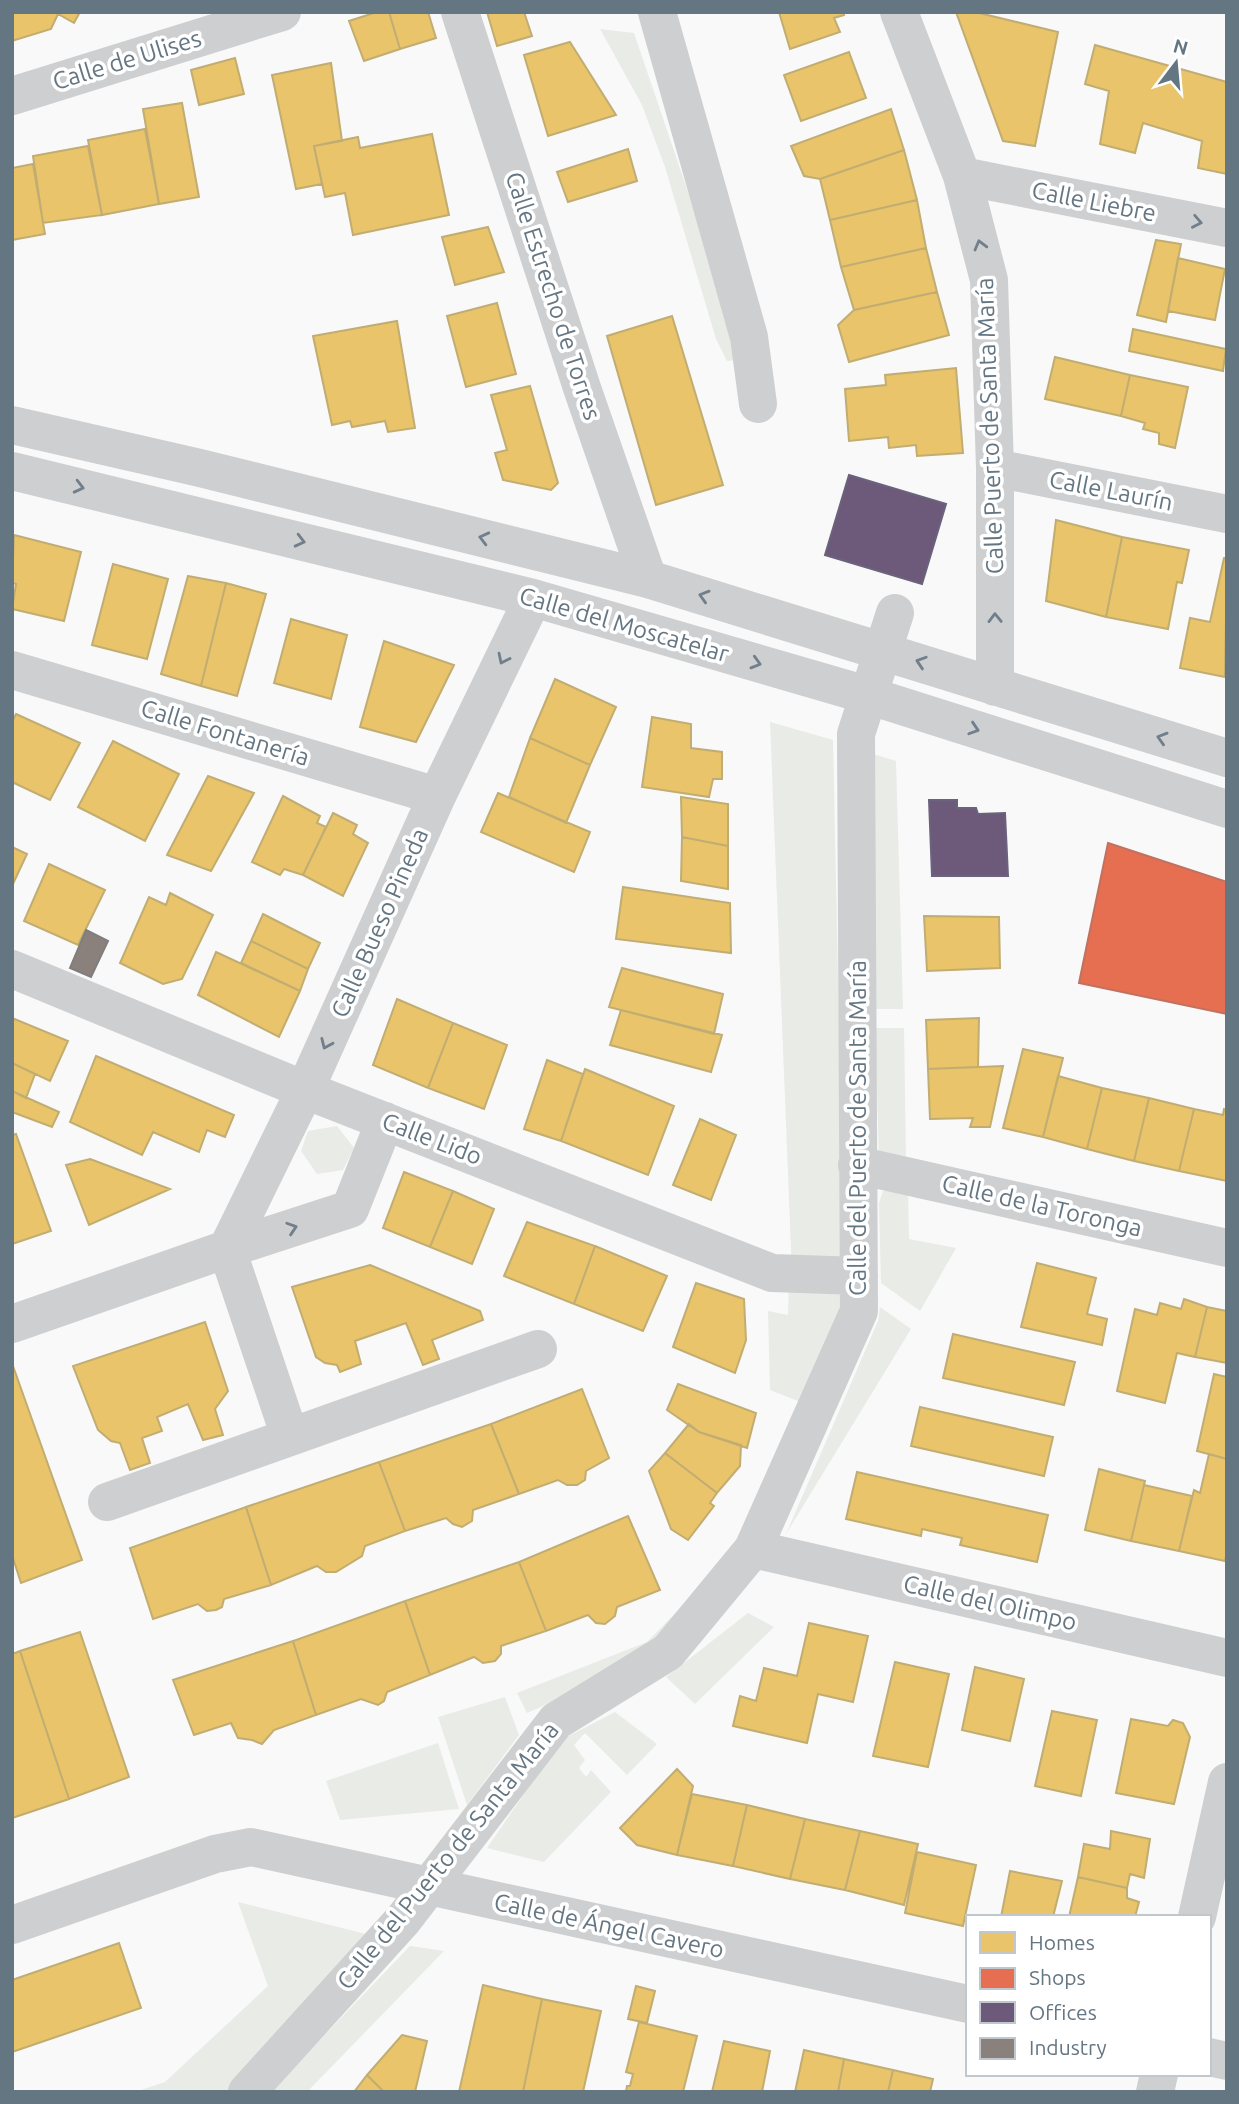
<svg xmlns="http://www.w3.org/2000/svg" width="1239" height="2104" viewBox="0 0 1239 2104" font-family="Ubuntu,sans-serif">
	<rect width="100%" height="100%" fill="#f9f9f9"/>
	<!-- green -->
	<path fill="#e8ebe6" d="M600 29 634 33 726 304 736 360 727 361 716 339 665 167 642 105Z
		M770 722 833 740 839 1021 849 1277 792 1274Z
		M870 753 896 761 903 1009H876Z
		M875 1028H904L906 1163 879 1155Z
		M337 1126 354 1148 343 1170 317 1174 301 1151 308 1131Z
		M908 1189 909 1239 956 1248 920 1311 881 1283 879 1203 883 1191Z
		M789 1281H850L808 1405 770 1390 768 1311 788 1315Z
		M880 1307 911 1329 786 1534 878 1321Z
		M687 1601 699 1604 609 1677 527 1713 517 1693 647 1642Z
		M748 1613 774 1627 695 1704 666 1677Z
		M505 1697 519 1735 467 1805 438 1717Z
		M615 1712 657 1744 627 1775 585 1733 574 1745 585 1760 579 1768 586 1777 591 1770 611 1792 544 1862 487 1848 561 1740Z
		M438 1743 459 1809 340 1820 326 1781Z
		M238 1902 374 1936 234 2092H135L165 2082 268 1986Z
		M410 1946 444 1951 307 2092H270Z"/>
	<!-- homes -->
	<path fill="#e9c46a" stroke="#c1ad72" stroke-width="2" d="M12 12H80L74 23 58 14 51 29 12 41Z
		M377 12H389L400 49 364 61 349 21Z
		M389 12H428L436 38 400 49Z
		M487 12H524L532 36 497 46Z
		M779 12H843L844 15 834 18 840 32 790 49Z
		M956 12H975L1058 32 1035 146 1003 141Z
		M570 42 616 115 548 136 524 55Z
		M1095 45 1227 82V174L1198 168 1202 141 1143 123 1135 153 1100 144 1109 91 1085 84Z
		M849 52 866 98 801 121 784 75Z
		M235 58 244 94 199 105 191 70Z
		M331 63 342 141 314 146 322 184 296 189 272 75Z
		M182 103 199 197 159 204 143 109Z
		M891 109 904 150 820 179 804 176 791 146Z
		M145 129 159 204 102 215 88 140Z
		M432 134 449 215 353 235 345 193 325 197 314 146 358 137 360 148Z
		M88 146 102 215 43 223 33 156Z
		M628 149 637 181 568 202 557 172Z
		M904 150 917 200 830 220 820 179Z
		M33 164 45 234 12 240V168Z
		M917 200 926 248 841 267 830 220Z
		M488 227 504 272 455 285 442 237Z
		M1156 240 1181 244 1166 322 1137 315Z
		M926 248 937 292 854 310 841 267Z
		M1178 258 1225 269 1215 320 1168 311Z
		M937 292 949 335 849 362 838 325 854 310Z
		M497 303 516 374 466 387 447 316Z
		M672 316 723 485 656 505 607 336Z
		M397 321 415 428 388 432 385 421 352 427 350 421 332 425 313 336Z
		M1133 329 1226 349 1223 371 1129 351Z
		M1055 357 1130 375 1121 416 1045 399Z
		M956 368 963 453 917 456 916 445 889 448 888 437 849 441 845 389 886 385 885 375Z
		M1130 375 1188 387 1175 448 1159 444V433L1143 429 1145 423 1121 416Z
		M530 386 558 483 551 490 503 480 495 453 507 450 491 395Z
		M1056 520 1122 537 1106 617 1046 601Z
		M14 535 81 552 64 621 12 609 16 584 12 583Z
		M1122 537 1189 550 1182 583 1177 582 1168 629 1106 617Z
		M1224 558H1227L1225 677 1180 668 1190 618 1210 622Z
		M113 564 168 579 147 659 92 645Z
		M188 576 226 583 201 686 161 674Z
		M226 583 266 594 237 696 201 686Z
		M291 619 347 635 331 699 274 683Z
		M384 641 454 665 416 742 360 727Z
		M555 679 616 707 590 765 530 738Z
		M16 714 80 743 50 800 12 782V722Z
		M652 717 691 724V748L722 752V779H713L709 797 642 787Z
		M530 738 590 765 566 823 509 797Z
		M113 741 179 774 145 841 78 807Z
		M208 776 254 793 211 871 167 855Z
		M498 793 590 832 574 872 481 832Z
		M283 796 320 816 317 823 326 827 303 875 284 869 280 875 252 862Z
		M681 797 728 804V846L682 837Z
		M333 813 357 825 353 834 368 843 343 896 303 875Z
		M682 837 728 846V889L681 881Z
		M12 847 27 854 12 886Z
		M49 864 105 890 78 945 24 921Z
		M623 887 730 903 731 953 616 939Z
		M170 893 213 915 182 979 163 984 120 963 149 897 166 905Z
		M263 914 320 943 308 969 251 941Z
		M924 916 999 917 1000 968 927 971Z
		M251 941 308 969 300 991 241 963Z
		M216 952 300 991 279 1037 198 995Z
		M622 968 723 994 714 1034 609 1007Z
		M397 999 453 1023 428 1088 373 1065Z
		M621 1010 722 1035 711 1072 610 1045Z
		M12 1018 68 1041 50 1081 12 1063Z
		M979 1018 978 1067 928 1069 926 1020Z
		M453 1023 507 1045 484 1109 428 1088Z
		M1023 1049 1063 1058 1043 1137 1003 1128Z
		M96 1056 234 1115 225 1137 207 1130 199 1152 153 1132 142 1155 70 1122Z
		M547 1060 583 1074 561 1141 524 1129Z
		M12 1063 35 1074 26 1098 12 1091Z
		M1003 1066 990 1127H970L973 1118 930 1119 928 1069Z
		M585 1069 674 1106 648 1175 561 1141Z
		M1058 1076 1102 1088 1087 1149 1043 1137Z
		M1102 1088 1149 1098 1134 1161 1087 1149Z
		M12 1091 59 1112 52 1127 12 1112Z
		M1149 1098 1194 1109 1179 1171 1134 1161Z
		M1194 1109 1223 1115 1224 1109 1227 1110V1181L1179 1171Z
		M700 1119 736 1135 711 1200 673 1185Z
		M16 1134 51 1231 12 1244V1135Z
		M90 1159 170 1189 89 1225 66 1165Z
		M404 1172 453 1191 430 1247 383 1228Z
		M453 1191 494 1209 472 1264 430 1247Z
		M527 1222 595 1246 574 1304 504 1276Z
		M595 1246 667 1276 643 1331 574 1304Z
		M1037 1263 1096 1278 1087 1314 1107 1319 1102 1345 1021 1327Z
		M370 1265 480 1311 483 1320 432 1340 439 1359 423 1365 406 1323 355 1341 361 1364 340 1372 337 1365 325 1363 316 1357 292 1287Z
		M696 1283 744 1299 746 1340 735 1373 673 1347Z
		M1184 1299 1207 1307 1195 1357 1177 1353 1165 1403 1117 1391 1135 1309 1157 1315 1160 1303 1181 1309Z
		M1207 1307 1227 1311V1363L1195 1357Z
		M205 1322 228 1391 215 1409 223 1435 203 1440 188 1404 157 1417 162 1431 142 1438 150 1463 130 1470 120 1443 111 1441 98 1430 73 1366Z
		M953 1334 1075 1362 1064 1405 943 1378Z
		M13 1366 82 1560 21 1583 12 1555Z
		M1214 1374 1227 1377V1459L1197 1451Z
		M678 1384 756 1413 747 1448 699 1432 667 1410Z
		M582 1389 609 1458 586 1471 585 1480 577 1485H567L558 1480 519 1494 491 1424Z
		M920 1407 1053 1437 1044 1476 911 1446Z
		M491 1424 519 1494 473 1510 472 1521 462 1527 453 1524 446 1518 405 1531 379 1462Z
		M689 1424 699 1432 741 1445 740 1466 717 1493 665 1453Z
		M665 1453 717 1493 710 1503 714 1506 688 1540 671 1529 649 1471Z
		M1209 1454 1227 1459V1552L1225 1561 1179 1551 1194 1490 1200 1493Z
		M379 1462 405 1531 365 1546 362 1556 336 1572H326L317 1566 271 1585 246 1507Z
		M1099 1469 1145 1481 1131 1541 1085 1530Z
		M857 1472 1048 1515 1037 1562 960 1545 962 1538 922 1529 921 1536 846 1519Z
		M1144 1485 1192 1496 1179 1551 1131 1541Z
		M246 1507 271 1585 224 1599 222 1607 216 1610 207 1611 198 1604 153 1619 130 1548Z
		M628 1516 660 1590 617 1607 615 1616 605 1624 596 1623 588 1615 546 1631 519 1562Z
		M519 1562 546 1631 501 1646V1654L495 1661 483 1663 474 1657 430 1675 405 1601Z
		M405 1601 430 1675 387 1692 384 1701 378 1705 361 1699 316 1715 293 1641Z
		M809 1623 868 1636 853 1702 818 1694 807 1743 733 1726 740 1696 756 1701 764 1668 797 1676Z
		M80 1632 129 1777 69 1799 20 1651Z
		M293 1641 316 1715 274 1730 262 1744 252 1740 238 1738 231 1723 194 1735 173 1680Z
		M20 1651 69 1799 12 1818V1654Z
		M895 1662 949 1674 928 1767 873 1756Z
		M975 1667 1024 1679 1010 1741 962 1730Z
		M1052 1711 1097 1720 1081 1796 1035 1786Z
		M1131 1719 1168 1726 1173 1720 1183 1723 1190 1737 1174 1804 1116 1793Z
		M677 1769 693 1786 677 1855 637 1845 620 1828Z
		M692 1794 747 1805 733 1866 677 1855Z
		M747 1805 805 1819 790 1879 733 1866Z
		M805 1819 860 1831 845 1890 790 1879Z
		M860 1831 918 1844 904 1905 845 1890Z
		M1111 1831 1150 1839 1144 1878 1130 1874 1127 1888 1078 1877 1084 1844 1110 1849Z
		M917 1852 976 1865 963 1926 905 1913Z
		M1010 1871 1062 1881 1053 1917H1001Z
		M1078 1877 1127 1888V1898L1139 1902 1135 1917H1069Z
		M119 1943 141 2008 12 2052V1980Z
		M483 1985 542 1999 523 2092H459Z
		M636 1986 655 1991 647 2023 628 2019Z
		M542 1999 601 2011 583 2092H523Z
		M639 2022 697 2036 683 2092H626L627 2086H630L633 2074 626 2072Z
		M402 2035 427 2041 415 2092H384L367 2075Z
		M724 2041 770 2051 762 2092H712Z
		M804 2050 844 2059 838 2092H795Z
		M844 2059 893 2070 888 2092H838Z
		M893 2070 933 2079 930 2092H888Z
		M367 2075 384 2092H354Z"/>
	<!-- shops -->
	<path fill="#e76f51" stroke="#c07160" stroke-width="2" d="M1108 843 1227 882V1014L1079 983Z"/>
	<!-- offices -->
	<path fill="#6d597a" stroke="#6b627d" stroke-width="2" d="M849 475 946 504 922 584 825 555Z
		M929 800H957V808H976L978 814 1005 813 1008 876H932Z"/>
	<!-- industry -->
	<path fill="#8a817c" stroke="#7f7e7e" stroke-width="2" d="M86 930 108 941 91 977 70 968Z"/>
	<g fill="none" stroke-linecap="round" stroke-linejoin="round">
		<!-- minor -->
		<path stroke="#cecfd0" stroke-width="38" d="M460 12 582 388 648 579
			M657 12 749 337 758 404
			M899 12 962 176 989 280 995 468V687
			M12 96 282 12
			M962 176 1227 228
			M12 425 200 468 648 579 1227 758
			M995 468 1227 514
			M12 471 533 598 867 695 1227 809
			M12 670 437 796
			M12 969 305 1090 772 1273 859 1276
			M857 1165 1227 1248
			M12 1324 227 1249 350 1209 385 1121
			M290 1437 227 1249 305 1090 437 796 533 598
			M107 1502 538 1349
			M753 1549 1227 1658
			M1197 1917 1227 1782
			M12 1925 215 1854 251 1847 968 2004
			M1209 2057 1227 2061
			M247 2092 403 1920 556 1721 668 1652 753 1549 859 1311 856 734 895 613
			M1155 2092 1159 2074"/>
	</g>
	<!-- one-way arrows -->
	<defs><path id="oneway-chevron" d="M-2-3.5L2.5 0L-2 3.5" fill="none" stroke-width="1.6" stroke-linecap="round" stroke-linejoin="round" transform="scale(1.75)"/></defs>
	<g stroke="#707f8b">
		<use href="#oneway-chevron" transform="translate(1197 222) rotate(11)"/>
		<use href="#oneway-chevron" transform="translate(980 245) rotate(-105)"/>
		<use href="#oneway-chevron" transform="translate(79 487) rotate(14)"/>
		<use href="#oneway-chevron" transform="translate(484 538) rotate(-166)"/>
		<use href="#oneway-chevron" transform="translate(300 541) rotate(14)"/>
		<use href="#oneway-chevron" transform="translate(704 596) rotate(-163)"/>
		<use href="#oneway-chevron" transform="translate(995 618) rotate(-91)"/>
		<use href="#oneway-chevron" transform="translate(503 659) rotate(116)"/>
		<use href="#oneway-chevron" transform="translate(921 662) rotate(-162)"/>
		<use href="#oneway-chevron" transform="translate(756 663) rotate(16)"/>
		<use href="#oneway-chevron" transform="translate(974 729) rotate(18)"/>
		<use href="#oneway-chevron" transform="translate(1162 738) rotate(-163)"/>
		<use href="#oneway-chevron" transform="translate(326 1044) rotate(114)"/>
		<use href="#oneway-chevron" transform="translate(292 1228) rotate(-18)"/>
	</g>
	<g text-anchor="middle" stroke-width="7" stroke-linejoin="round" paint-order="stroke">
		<!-- street labels -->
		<g font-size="24" fill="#657683" stroke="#fff">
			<text transform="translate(127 60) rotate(-17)" y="8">Calle de Ulises</text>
			<text transform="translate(1094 202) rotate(11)" y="8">Calle Liebre</text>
			<text transform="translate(553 296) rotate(72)" y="8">Calle Estrecho de Torres</text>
			<text transform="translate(990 426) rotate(-92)" y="8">Calle Puerto de Santa María</text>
			<text transform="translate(1111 491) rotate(11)" y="8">Calle Laurín</text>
			<text transform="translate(624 625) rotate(16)" y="8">Calle del Moscatelar</text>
			<text transform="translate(225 733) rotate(17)" y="8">Calle Fontanería</text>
			<text transform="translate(380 923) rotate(-66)" y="8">Calle Bueso Pineda</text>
			<text transform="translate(858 1128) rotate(-90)" y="8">Calle del Puerto de Santa María</text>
			<text transform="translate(432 1139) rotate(21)" y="8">Calle Lido</text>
			<text transform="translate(1042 1206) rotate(13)" y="8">Calle de la Toronga</text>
			<text transform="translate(990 1603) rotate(13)" y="8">Calle del Olimpo</text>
			<text transform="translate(448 1856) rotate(-51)" y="8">Calle del Puerto de Santa María</text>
			<text transform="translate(609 1926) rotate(12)" y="8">Calle de Ángel Cavero</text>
		</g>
	</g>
	<!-- border -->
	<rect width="1239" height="2104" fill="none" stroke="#657683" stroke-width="28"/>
	<!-- legend -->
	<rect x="966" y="1915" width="245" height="161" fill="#ffffff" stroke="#c1c8cd" stroke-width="2"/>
	<rect x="980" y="1932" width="35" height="21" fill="#e9c46a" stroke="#c1c8cd" stroke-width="2"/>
	<text x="1029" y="1950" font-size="21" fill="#657683">Homes</text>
	<rect x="980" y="1968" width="35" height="21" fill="#e76f51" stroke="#c1c8cd" stroke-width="2"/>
	<text x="1029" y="1985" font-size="21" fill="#657683">Shops</text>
	<rect x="980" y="2002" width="35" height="21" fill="#6d597a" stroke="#c1c8cd" stroke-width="2"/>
	<text x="1029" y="2020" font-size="21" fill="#657683">Offices</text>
	<rect x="980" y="2038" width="35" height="21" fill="#8a817c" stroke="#c1c8cd" stroke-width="2"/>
	<text x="1029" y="2055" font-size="21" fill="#657683">Industry</text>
	<!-- north arrow -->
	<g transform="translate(1176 63) rotate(16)" stroke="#ffffff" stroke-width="5" paint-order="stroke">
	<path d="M0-5L12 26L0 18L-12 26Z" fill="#657683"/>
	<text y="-10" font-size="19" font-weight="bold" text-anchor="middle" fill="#657683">N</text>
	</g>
</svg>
